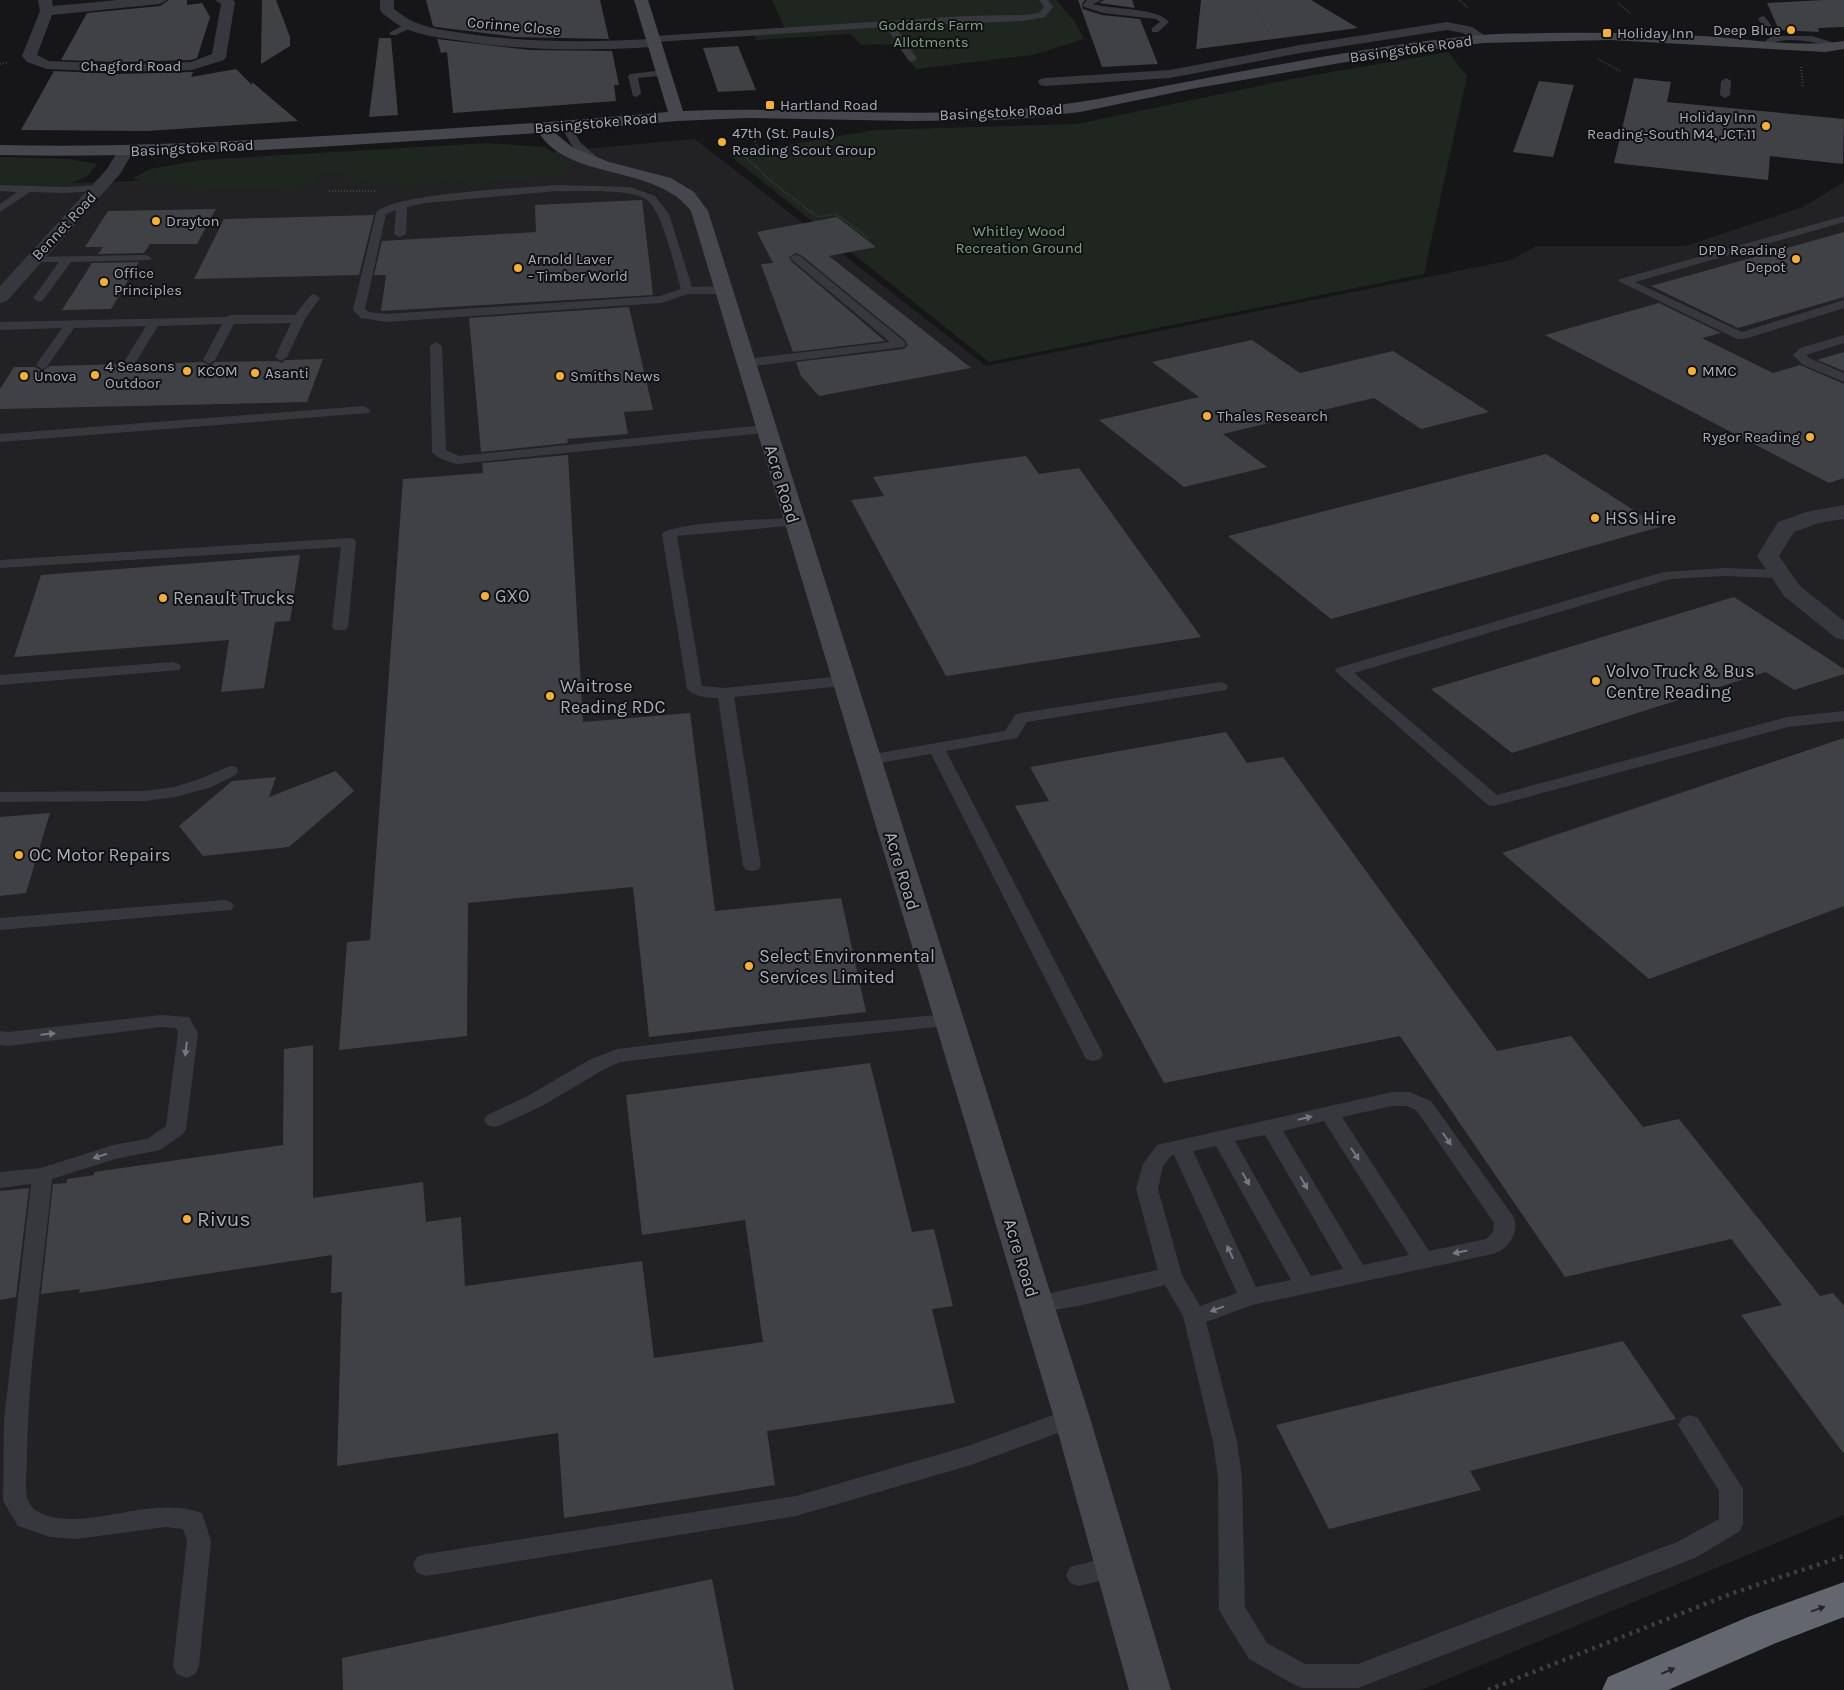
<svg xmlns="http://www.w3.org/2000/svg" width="1844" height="1690" viewBox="0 0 1844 1690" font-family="Karla,sans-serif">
	<rect width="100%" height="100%" fill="#161618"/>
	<!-- built -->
	<path fill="#222225" d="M695 139 986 366 1512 260 1536 246H1686L1803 207 1844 182V1515L1421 1690H0V181L77 183 321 173Z"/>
	<!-- green -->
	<path fill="#1e261f" d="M772 0H1056L1075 22 1084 39 1033 55 916 69 896 44 861 45 851 34 756 40 753 31 785 29Z
		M1448 52 1467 76 1424 274 989 362 729 155 875 130 1077 124 1292 79Z
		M487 143 545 147 573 166 556 176 487 182 403 185 347 183 344 174 322 173 313 185C268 188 223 189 178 185 163 184 148 184 133 178L150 169 200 160Z
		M0 157 68 159 97 164 88 176 65 186 0 184Z"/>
	<!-- building -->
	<path fill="#404145" d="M169 0H187V5L202 3 210 17 197 58 191 60 119 62 61 60 87 13 160 6Z
		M262 0H276L290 37V46L261 64Z
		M426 0H600L609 39 515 37 436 27 433 26Z
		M1078 0H1085L1082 4 1083 9 1102 15 1140 19 1158 64 1102 67Z
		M1104 0H1132L1135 8 1099 3Z
		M1201 0H1311L1358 28 1196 49Z
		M1823 0H1844V27L1818 28 1819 32 1779 30 1767 3Z
		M379 38H391L398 115 369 117Z
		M437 39 530 50 612 51 619 85H614L616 101 453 113 447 52 441 53Z
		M738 46 756 90 718 92 703 48Z
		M236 69 252 85V82L298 121 147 131 21 130 54 71 119 74 193 72 191 77Z
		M1634 78 1671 82 1667 102 1844 119 1843 164 1770 156 1768 180 1614 163Z
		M1539 81 1574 85 1553 157 1513 152Z
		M642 200 653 295 381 311 386 275H374L382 241 536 232 535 205Z
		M216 209 197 244H150L144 253 98 254 103 247H85L108 211Z
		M374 215 359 275 194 279 224 219Z
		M837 217 876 247 829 256 971 368 819 396 801 376 796 362 904 349 908 345 905 340 801 255 796 253 789 257 791 261 885 341 793 352 761 264 773 263 757 232Z
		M1844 232V297L1738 328 1651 286Z
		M139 262 111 309 62 310 92 263Z
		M1659 303 1721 333 1702 338 1773 373 1800 365 1844 384V478L1829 483 1545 335Z
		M629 307 653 410 624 412 628 434 567 439 568 443 481 452 469 318Z
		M1252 340 1300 373 1393 351 1489 412 1421 429 1374 398 1223 434 1267 467 1184 487 1099 420 1199 397 1152 362Z
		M1844 352V371L1817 360Z
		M323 359 307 402 0 409V389L14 367H35L42 371 50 366 124 364 130 368 137 364 203 362 210 366 215 362 277 361 282 363 285 360Z
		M1546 454 1660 527 1331 619 1228 536Z
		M568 455 583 722 690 713 715 911 841 898 866 1012 649 1037 633 887 468 903 467 1036 339 1050 347 942 370 940 403 479 483 473 482 463Z
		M1026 456 1039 474 1079 468 1201 637 946 676 851 500 884 496 873 477Z
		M300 555 290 621 275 622 264 688 221 692 229 640 14 657 41 575Z
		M1734 597 1844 669V674L1794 690 1766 672 1512 753 1431 689Z
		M1226 732 1247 763 1283 757 1497 1051 1571 1036 1643 1127 1679 1119 1820 1296 1833 1293 1844 1306V1454L1741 1315 1782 1305 1731 1239 1565 1277 1400 1036 1164 1083 1015 806 1049 801 1030 767Z
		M1844 738V906L1649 979 1502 853Z
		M336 771 354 791 289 847 203 856 179 826 232 781 276 777 269 797Z
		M50 813 26 893 0 896V817Z
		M313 1045V1198L423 1182 426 1222 461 1217 465 1286 642 1261 654 1358 763 1342 745 1220 642 1235 626 1095 870 1063 912 1232 934 1229 953 1306 932 1309 955 1403 767 1431 775 1485 564 1518 558 1433 337 1466 342 1292 331 1293 332 1255 79 1293 80 1289 41 1294 53 1184 67 1183V1179L94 1175V1172L283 1145 284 1049Z
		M29 1188 16 1297 0 1300V1191Z
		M1623 1341 1676 1419 1470 1471 1481 1490 1329 1529 1276 1425Z
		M712 1579 734 1690H343L342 1658Z"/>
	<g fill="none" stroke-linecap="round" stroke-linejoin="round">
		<!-- path-far1 -->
		<path stroke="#3d3f44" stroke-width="2" stroke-dasharray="1 2" stroke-linecap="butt" d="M1250 0 1270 33
			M1460 0 1467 7
			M1618 3 1631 14
			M1598 59 1620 71
			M0 64 9 62
			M1801 67 1803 88
			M752 136 758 147 744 156 773 183 818 217 836 214 870 239
			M329 191H377"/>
		<!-- path -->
		<path stroke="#3d3f44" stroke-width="4.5" stroke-dasharray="3 5" stroke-linecap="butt" d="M1488 1690 1733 1593 1844 1556"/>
		<!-- lane -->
		<path fill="#37383d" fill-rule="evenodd" d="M1039 0H1048L1053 7 1045 17 1022 21 895 26 917 59 912 62 909 61 886 27 654 42 649 39 654 36 965 16 1022 15 1039 13 1044 7Z
			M1087 0H1102L1093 4C1113 10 1157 7 1169 22L1158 32H1152V28L1160 22 1156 19 1103 13 1084 7 1083 5Z
			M1762 16 1765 17 1779 36H1812L1841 45 1836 48C1816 43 1796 37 1775 42L1772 48H1766V40L1771 37 1758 19Z
			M409 22 413 25 412 27 396 35H390L389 33Z
			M665 70 668 71V75L638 78 641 94 636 97 633 96 628 76 630 74Z
			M1726 78 1731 81 1730 95 1725 98 1720 95 1721 81Z
			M566 123 570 124 580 142 597 157 598 159 597 161H589L572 146 561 126Z
			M0 185 64 187 99 185 104 188 99 191 64 193 30 192 0 212V204L17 192 0 191Z
			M556 185 630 187 655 196 669 214 692 287 723 286 729 290 723 294H688L661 303 386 322 361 318 353 310 376 213C392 193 525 188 556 185ZM556 191C578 192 630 188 647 200 663 212 675 269 681 289L660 296 386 314 369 312 365 309 386 214 396 210 394 234 400 237 406 234 407 207 426 203Z
			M1844 216V222L1635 282 1742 332 1844 300V308L1745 339H1737L1618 281 1620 279Z
			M146 255 152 258 150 260 71 262 43 300 39 302 33 298 59 262H34L30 261 28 259 30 257Z
			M796 255 800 256 904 341 906 344 904 347 746 367 742 366 740 363 746 359 890 342 792 260 790 258 792 256Z
			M314 294 320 298 305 319 287 357 281 361 275 357 291 323 234 324 215 360 209 364 203 360 222 324 158 326 134 365 130 366 124 362 146 326 74 328 46 368 42 369 36 365 62 328 0 330V322L226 317 231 315H295L310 296Z
			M1844 335V343L1806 355 1811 359 1844 373V382L1803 365 1793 355 1800 348Z
			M436 342 442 346 446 450 459 456 765 425 772 429 765 433 457 464C449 462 437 458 432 452L430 346Z
			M364 406 370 410 369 413 0 442V434Z
			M794 518 799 519 801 522 799 525 677 536 702 686 725 688 843 676 849 678 851 681 849 684 843 686 734 697 761 866 758 870 752 871 746 870 743 866 718 698C708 698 694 697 687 689L662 534C671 522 773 519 794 518Z
			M349 538 354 539 356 542 348 627 345 630H335L332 627 341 547 0 568V560Z
			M1724 568 1780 570 1785 571 1787 574 1785 577 1780 578 1724 576 1670 579 1354 673 1497 795 1787 717 1844 711V721L1788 727 1494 806 1488 805 1335 671 1337 668 1664 572Z
			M173 662 179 664 181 667 179 670 0 685V675Z
			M1220 682 1226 684 1228 687 1226 690 1027 722 1017 738 946 751 1103 1054 1100 1059 1093 1061 1086 1059 931 754 868 765 862 764 860 760 862 756 868 755 1005 731 1015 715 1021 713Z
			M230 766 236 767 238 771 236 775 209 788 175 797 145 801 0 802V792L145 791 174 787 197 780Z
			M225 900 231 902 234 906 231 910 0 930V918Z
			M948 1014 955 1015 958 1020 955 1025 772 1044 620 1062 603 1070 542 1106 501 1125 494 1127 487 1125 484 1120 487 1115 528 1096 589 1060 617 1049 772 1030Z
			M161 1015 189 1017 198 1033 186 1129 183 1134 160 1150 115 1159 52 1179C43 1272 28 1366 27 1459 27 1469 24 1492 28 1500 32 1510 39 1513 48 1516 95 1529 151 1495 202 1513L211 1541 199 1666 195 1674 186 1678 177 1674 173 1666 187 1541 183 1529 166 1527 76 1539 50 1537 18 1526 3 1501 4 1420 31 1184 0 1188V1172L41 1168 113 1145 147 1139 166 1126 178 1033 176 1028 161 1027 8 1046 0 1045V1031L8 1032Z
			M1392 1092H1410L1431 1101 1513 1216C1521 1231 1508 1250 1493 1254L1252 1305 1206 1322 1237 1442 1242 1478 1245 1607 1267 1643 1305 1664H1358L1677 1542 1719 1519V1491L1678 1425 1682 1418 1690 1415 1698 1418 1743 1489V1524L1740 1531 1695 1558 1358 1688H1302L1293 1684 1249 1659 1223 1617 1219 1609 1218 1478 1213 1442 1183 1316 1165 1285C1138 1291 1049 1317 1027 1310L1024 1304 1027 1298 1158 1270 1136 1189 1143 1164 1157 1145ZM1392 1106H1407L1417 1111 1494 1223 1493 1232 1486 1239 1429 1251 1342 1117ZM1324 1121 1409 1255 1363 1265 1283 1131ZM1265 1135 1343 1269 1311 1276 1235 1141ZM1216 1146 1291 1280 1256 1287 1193 1151ZM1174 1155 1237 1293 1200 1306 1182 1275 1158 1189 1163 1166 1171 1156Z
			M1072 1408 1080 1411 1084 1418 1080 1425 971 1465 796 1516 426 1576 417 1573 413 1565 417 1557 426 1554 796 1496 968 1446Z
			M1114 1556 1123 1559 1127 1567 1123 1575 1079 1586 1070 1583 1066 1575 1070 1567Z"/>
		<!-- street -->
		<path fill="#37383d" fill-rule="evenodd" d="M38 0H52L53 6 118 0H167L160 4 52 15 37 55 49 61 119 64 191 62 212 54 221 4 215 0H233L235 2 226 57 224 60 192 70 119 72 47 69 27 62 22 56 40 11Z
			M380 0H394V9C401 14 408 20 417 23 433 30 452 31 469 34 531 43 592 42 654 39L659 40 661 43 659 46 654 47C588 51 522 51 456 40 439 38 420 35 404 28 396 24 389 18 382 13L380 10Z
			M1447 22 1472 27 1490 39 1488 42H1478L1463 33 1447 30 1300 53 1170 78 1045 86 1040 85 1038 82 1040 79 1045 78 1170 70 1300 45Z
			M125 147 131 149 133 152 120 174 7 301 0 303V286L107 169 119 149Z
			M1844 505V519L1819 523 1794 532 1779 556 1800 586 1844 621V640L1836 638 1784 596 1757 556 1778 522 1806 512Z"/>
		<!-- secondary -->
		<path fill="#45474d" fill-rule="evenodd" d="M634 0H648L683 111C802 106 922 120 1041 107 1092 102 1141 90 1191 81 1287 63 1384 44 1481 35 1502 33 1524 34 1545 33 1598 32 1651 33 1704 36 1750 39 1798 48 1844 41V49L1825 52 1610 40 1483 43 1369 58 1191 89 1080 112 1038 117 998 120 912 121 746 118 677 121 554 132 572 147 609 162 671 178 694 192 708 211 1090 1418 1171 1690H1129L1054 1418 691 211C656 164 569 181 539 133 359 144 180 159 0 155V145C114 148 226 142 340 135 450 129 559 122 668 112Z"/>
		<!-- highway -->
		<path fill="#63666e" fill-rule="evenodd" d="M1844 1582V1617L1776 1643 1668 1690H1602L1608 1677 1748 1617Z"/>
	</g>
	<!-- one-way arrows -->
	<defs><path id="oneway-solid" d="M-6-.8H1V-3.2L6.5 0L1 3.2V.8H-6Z" transform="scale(1.25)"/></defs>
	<g fill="#757881">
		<use href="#oneway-solid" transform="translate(48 1034) rotate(-6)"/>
		<use href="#oneway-solid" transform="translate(186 1049) rotate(97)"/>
		<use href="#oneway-solid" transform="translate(1305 1118) rotate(-13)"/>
		<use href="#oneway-solid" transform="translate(1447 1139) rotate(55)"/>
		<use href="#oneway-solid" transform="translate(1355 1154) rotate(57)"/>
		<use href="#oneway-solid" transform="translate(100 1156) rotate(162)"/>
		<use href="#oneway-solid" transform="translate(1246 1179) rotate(61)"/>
		<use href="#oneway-solid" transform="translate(1304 1183) rotate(60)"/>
		<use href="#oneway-solid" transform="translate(1230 1252) rotate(-115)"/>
		<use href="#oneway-solid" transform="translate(1460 1252) rotate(168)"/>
		<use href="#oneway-solid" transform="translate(1217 1309) rotate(160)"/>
	</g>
	<g fill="#26262a">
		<use href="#oneway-solid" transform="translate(1818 1609) rotate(-20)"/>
		<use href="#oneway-solid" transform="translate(1668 1671) rotate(-23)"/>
	</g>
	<!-- markers -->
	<g fill="#f2b134" stroke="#111113" stroke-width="2">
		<circle cx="1791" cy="30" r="5"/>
		<rect x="1602" y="28" width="10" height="10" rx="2.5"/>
		<rect x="765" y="100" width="10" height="10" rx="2.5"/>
		<circle cx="1766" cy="126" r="5"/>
		<circle cx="722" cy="142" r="5"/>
		<circle cx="156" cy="221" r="5"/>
		<circle cx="1796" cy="259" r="5"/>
		<circle cx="518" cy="268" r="5"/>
		<circle cx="104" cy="282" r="5"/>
		<circle cx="187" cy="371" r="5"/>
		<circle cx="1692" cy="371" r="5"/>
		<circle cx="255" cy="373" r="5"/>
		<circle cx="95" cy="375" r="5"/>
		<circle cx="24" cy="376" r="5"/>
		<circle cx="560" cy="376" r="5"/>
		<circle cx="1207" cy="416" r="5"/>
		<circle cx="1810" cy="437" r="5"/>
		<circle cx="1595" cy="518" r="5"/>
		<circle cx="485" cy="596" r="5"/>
		<circle cx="163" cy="598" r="5"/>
		<circle cx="1596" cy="681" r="5"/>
		<circle cx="550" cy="696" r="5"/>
		<circle cx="19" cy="855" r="5"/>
		<circle cx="749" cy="966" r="5"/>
		<circle cx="187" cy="1219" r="5"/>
	</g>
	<g text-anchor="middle" stroke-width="4" stroke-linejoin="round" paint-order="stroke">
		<!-- far-park labels -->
		<g font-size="15" fill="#7fa381" stroke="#111113">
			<text x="931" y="30">Goddards Farm<tspan x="931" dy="17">Allotments</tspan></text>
			<text x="1019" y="236">Whitley Wood<tspan x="1019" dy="17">Recreation Ground</tspan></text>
		</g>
		<!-- far-street labels -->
		<g font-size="15" fill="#a8adb8" stroke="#111113">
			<text transform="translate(514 26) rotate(5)" y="5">Corinne Close</text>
			<text transform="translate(1411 49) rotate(-8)" y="5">Basingstoke Road</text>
			<text x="131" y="71">Chagford Road</text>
			<text transform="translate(1001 112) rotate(-3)" y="5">Basingstoke Road</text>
			<text transform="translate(596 123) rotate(-5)" y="5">Basingstoke Road</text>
			<text transform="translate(192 148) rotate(-3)" y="5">Basingstoke Road</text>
			<text transform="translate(64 226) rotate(-47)" y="5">Bennet Road</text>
		</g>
		<!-- far-poi labels -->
		<g font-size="15" fill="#a8adb8" stroke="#111113" text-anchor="start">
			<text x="1781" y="35" text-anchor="end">Deep Blue</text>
			<text x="1617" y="38">Holiday Inn</text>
			<text x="780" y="110">Hartland Road</text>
			<text x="1756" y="122" text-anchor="end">Holiday Inn<tspan x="1756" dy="17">Reading-South M4, JCT.11</tspan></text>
			<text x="732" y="138">47th (St. Pauls)<tspan x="732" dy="17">Reading Scout Group</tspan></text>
			<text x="166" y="226">Drayton</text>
			<text x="1786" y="255" text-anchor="end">DPD Reading<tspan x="1786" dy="17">Depot</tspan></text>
			<text x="528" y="264">Arnold Laver<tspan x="528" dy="17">- Timber World</tspan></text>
			<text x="114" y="278">Office<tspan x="114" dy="17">Principles</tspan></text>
			<text x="105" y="371">4 Seasons<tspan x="105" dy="17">Outdoor</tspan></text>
			<text x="197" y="376">KCOM</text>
			<text x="1702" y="376">MMC</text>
			<text x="265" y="378">Asanti</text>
			<text x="34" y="381">Unova</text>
			<text x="570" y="381">Smiths News</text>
			<text x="1217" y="421">Thales Research</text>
			<text x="1800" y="442" text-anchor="end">Rygor Reading</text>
		</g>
		<!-- street labels -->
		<g font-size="18" fill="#a8adb8" stroke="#111113">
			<text transform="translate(782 484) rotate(73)" y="6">Acre Road</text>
			<text transform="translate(902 871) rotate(73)" y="6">Acre Road</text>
			<text transform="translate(1021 1258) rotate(73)" y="6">Acre Road</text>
		</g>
		<!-- poi labels -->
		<g font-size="18" fill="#a8adb8" stroke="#111113" text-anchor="start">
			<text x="1605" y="524">HSS Hire</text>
			<text x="495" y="602">GXO</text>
			<text x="173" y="604">Renault Trucks</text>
			<text x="1606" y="677">Volvo Truck &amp; Bus<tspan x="1606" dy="21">Centre Reading</tspan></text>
			<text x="560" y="692">Waitrose<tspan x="560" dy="21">Reading RDC</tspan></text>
			<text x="29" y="861">OC Motor Repairs</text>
			<text x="759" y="962">Select Environmental<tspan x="759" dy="21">Services Limited</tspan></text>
		</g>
		<!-- near-poi labels -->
		<g font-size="21" fill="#a8adb8" stroke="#111113" text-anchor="start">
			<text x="197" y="1226">Rivus</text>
		</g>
	</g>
</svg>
